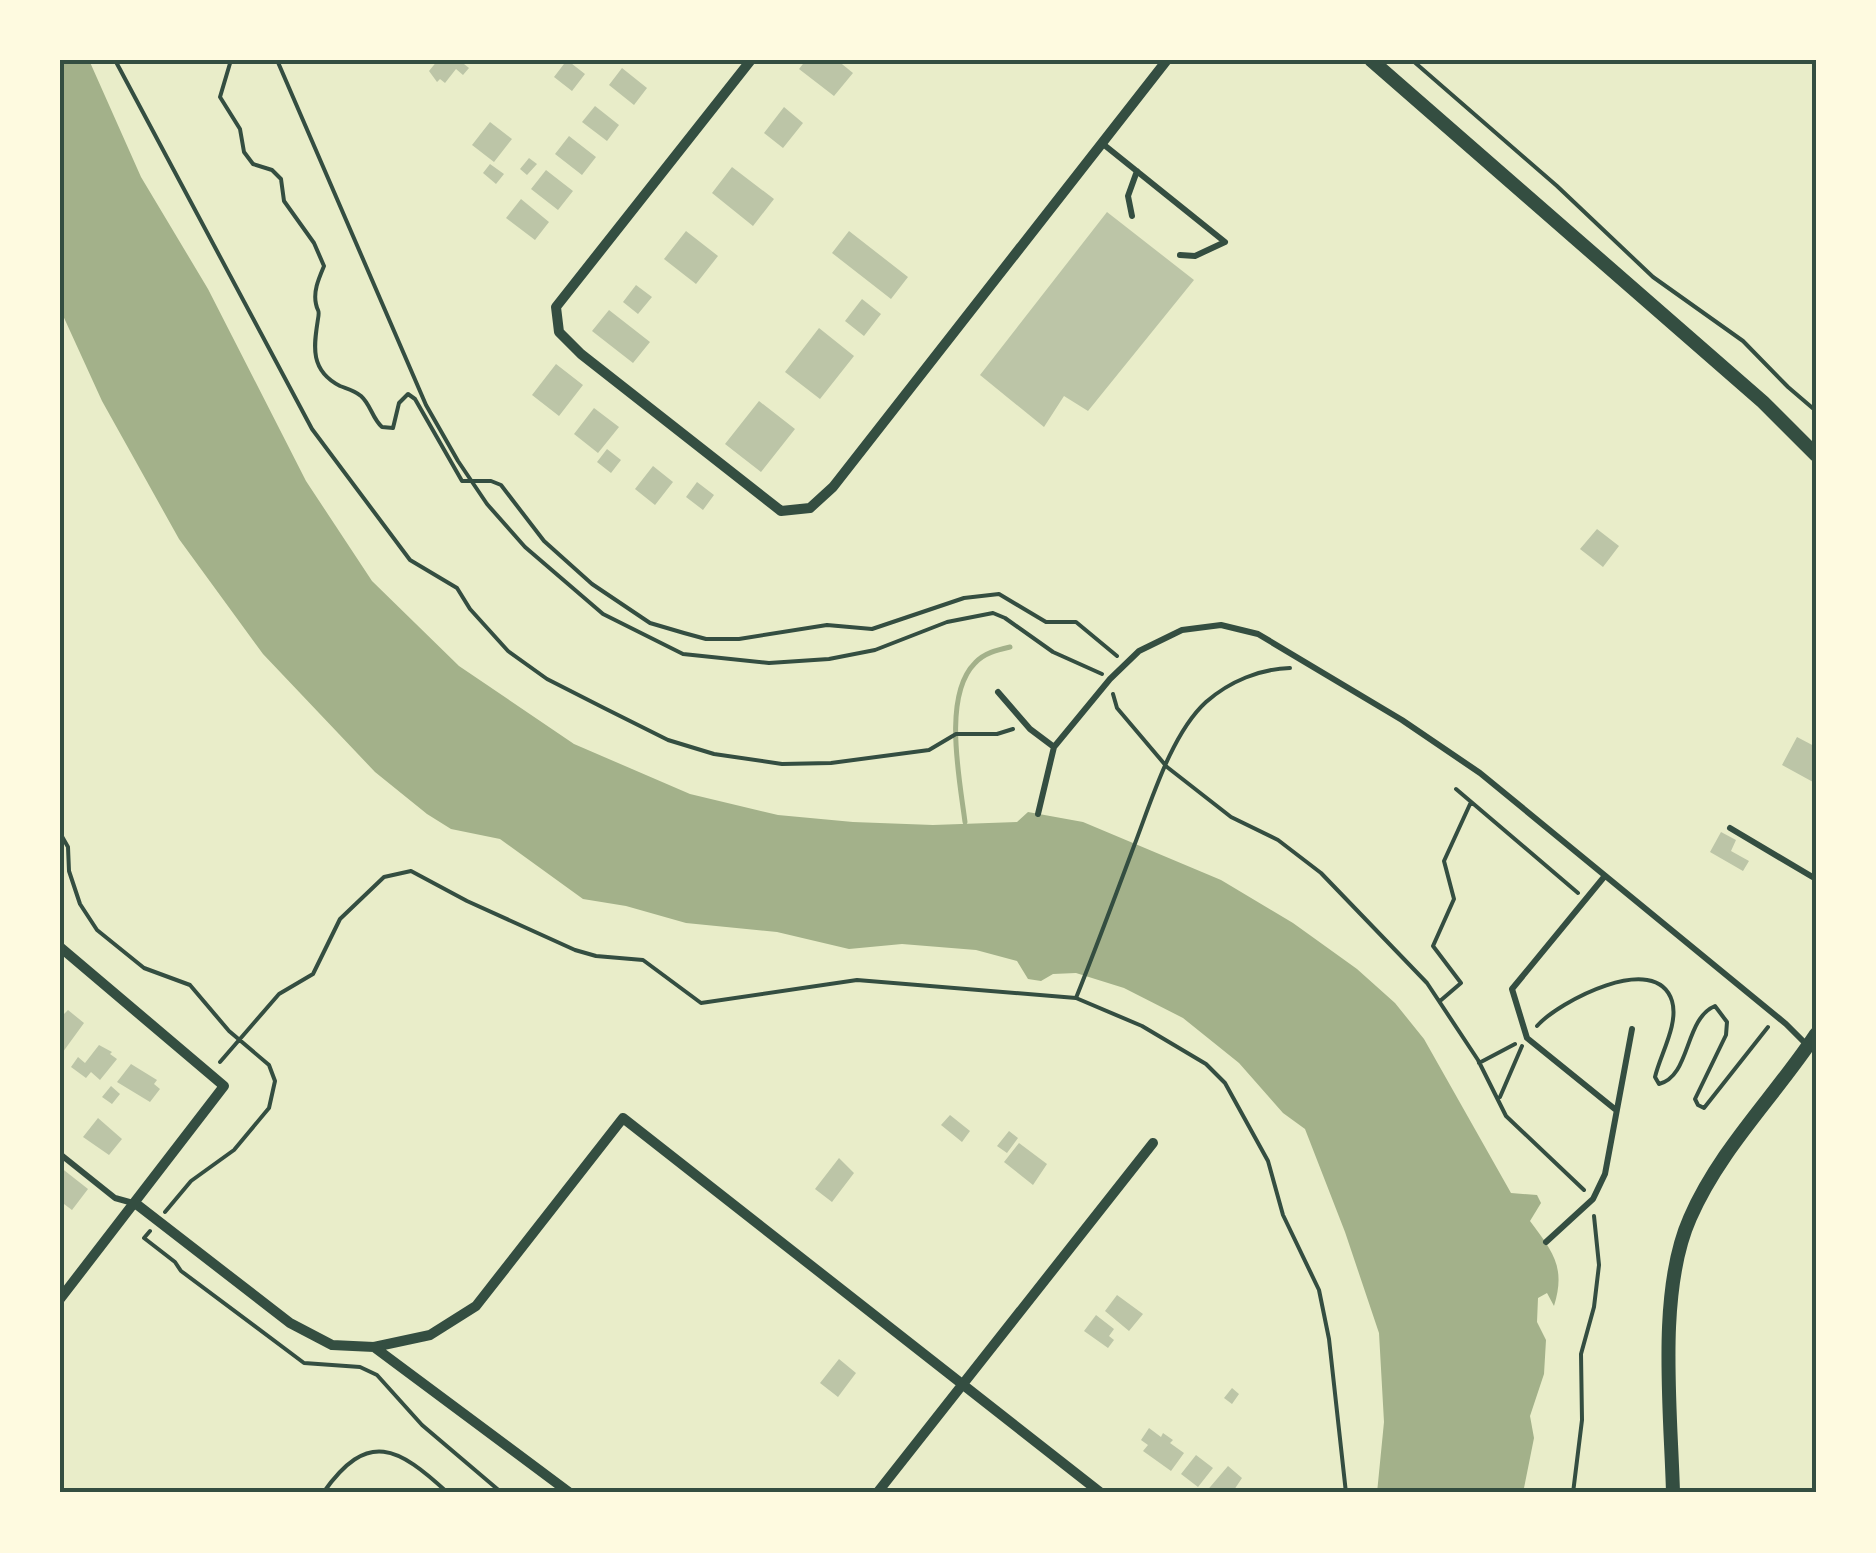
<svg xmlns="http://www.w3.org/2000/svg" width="1876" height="1553" viewBox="0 0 1876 1553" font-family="'Space Grotesk',sans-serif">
	<rect width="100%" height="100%" fill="#e9edc9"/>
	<!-- water -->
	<path fill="#a3b18a" d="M60 60H89L141 177 208 289 306 481 372 581 459 666 574 744 690 794 778 815 853 822 933 825 1017 822 1028 812 1083 822 1221 880 1293 923 1357 969 1395 1003 1424 1039 1511 1193 1537 1195 1541 1203 1530 1221C1553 1252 1566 1267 1554 1306L1547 1293 1538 1298 1537 1322 1546 1340 1544 1374 1530 1416 1534 1438 1523 1493H1377L1384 1422 1379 1333 1345 1232 1305 1129 1283 1113 1239 1063 1183 1018 1124 988 1076 973 1053 974 1041 981 1028 979 1017 961 976 950 902 944 849 949 777 932 686 923 626 906 583 899 500 839 451 829 427 814 375 772 263 654 179 539 102 401 60 309Z"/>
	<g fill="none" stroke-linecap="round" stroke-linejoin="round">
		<!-- stream -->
		<path stroke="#a3b18a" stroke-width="5" d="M965 822C960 781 942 696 975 663 984 653 997 650 1010 647"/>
	</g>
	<!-- building -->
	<path fill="#bcc5a7" d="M438 60H459L469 68 463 75 456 69 445 83 440 79 437 82 429 71Z
		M567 60 585 74 572 91 554 77Z
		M806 60H837L853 73 834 96 799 69Z
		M622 68 647 88 634 105 609 85Z
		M595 106 619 125 607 141 582 122Z
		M784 107 803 123 783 148 764 133Z
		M490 122 512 139 494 162 472 145Z
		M569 136 596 157 582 175 555 154Z
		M529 158 537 164 527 175 520 169Z
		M490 164 504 174 496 184 483 173Z
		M732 167 774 199 753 226 712 193Z
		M546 170 573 191 558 210 531 189Z
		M521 199 549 222 535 240 506 218Z
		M1107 212 1194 280 1088 411 1064 396 1044 427 980 375Z
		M686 231 718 256 696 284 664 259Z
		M849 231 908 277 891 299 832 253Z
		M636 285 652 297 638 314 623 302Z
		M862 299 881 314 864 336 845 321Z
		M609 310 650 342 633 363 592 331Z
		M819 328 854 356 820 399 785 372Z
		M556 364 583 385 559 416 532 395Z
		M759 401 795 429 761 472 725 444Z
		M594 408 619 427 598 453 574 434Z
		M607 449 621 460 611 473 597 462Z
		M653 466 673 482 655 505 635 489Z
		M697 482 714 495 703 510 686 497Z
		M1597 529 1619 546 1603 567 1580 549Z
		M1797 737 1816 747V776L1813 782 1782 765Z
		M1721 832 1736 840 1731 851 1749 861 1743 871 1710 852Z
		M68 1010 84 1023 60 1056V1018Z
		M99 1045 112 1052 110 1054 117 1059 100 1080 91 1072 86 1078 71 1067 78 1057 85 1063Z
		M131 1064 157 1080 154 1084 160 1089 150 1102 117 1082Z
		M111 1086 120 1094 112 1104 102 1097Z
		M950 1115 970 1131 962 1142 941 1125Z
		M98 1118 122 1139 109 1155 83 1137Z
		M1009 1131 1018 1138 1007 1153 997 1146Z
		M1019 1143 1047 1164 1033 1185 1004 1162Z
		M839 1158 854 1173 832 1202 815 1189Z
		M60 1167 88 1189 72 1210 60 1201Z
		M1117 1295 1143 1314 1129 1331 1105 1311Z
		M1096 1315 1114 1329 1109 1336 1114 1340 1108 1348 1084 1331Z
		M839 1359 856 1373 838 1397 820 1383Z
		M1232 1388 1239 1394 1232 1404 1224 1398Z
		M1149 1428 1161 1437 1163 1433 1173 1440 1170 1443 1184 1453 1171 1471 1143 1451 1148 1445 1141 1440Z
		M1196 1455 1213 1468 1198 1487 1181 1474Z
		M1228 1466 1242 1478 1232 1493H1205Z"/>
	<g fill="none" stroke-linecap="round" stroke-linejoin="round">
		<!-- path -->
		<path stroke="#344e41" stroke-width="4" d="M115 60 312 429 410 560 457 588 470 609 508 651 547 679 604 708 668 740 714 754 782 764 831 763 929 750 956 734H997L1013 729
			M231 60 220 97 240 129 244 152 253 164 272 170 281 179 284 201 314 243 324 266C319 278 313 291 316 304 318 314 320 308 318 319 314 345 309 370 340 386 348 389 354 390 361 396 371 405 372 418 382 427L393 428 399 403 408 394 415 399 462 481H491L501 485 544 541 592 584 650 623 684 633 706 639H739L827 625 872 629 964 598 999 594 1046 622H1076L1117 656
			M277 60 426 405 458 461 487 504 525 547 603 614 683 654 769 663 829 659 875 650 947 622 993 613 1005 618 1053 652 1102 674
			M1412 60 1557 186 1653 277 1743 341 1788 387 1816 411
			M1113 694 1117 708 1167 767 1231 817 1278 840 1321 873 1427 983 1478 1060 1506 1116 1584 1190
			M1456 789 1578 893
			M60 833 68 847 69 871 80 904 97 930 144 968 190 985 229 1031 269 1065 275 1081 269 1108 234 1150 191 1181 165 1212
			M1076 998C1096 948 1115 897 1134 846 1151 802 1171 734 1206 702 1230 681 1260 669 1290 668
			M1440 1001 1461 983 1433 946 1454 899 1444 861 1471 802
			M1537 1026C1558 1002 1656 950 1672 1001 1679 1024 1660 1055 1655 1077L1659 1084C1691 1076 1684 1019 1715 1006L1727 1022 1726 1035 1695 1099 1698 1105 1704 1108 1768 1027
			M220 1062 279 994 313 974 340 919 384 877 411 871 467 901 575 950 596 956 643 960 701 1003 857 980 1076 998 1142 1026 1206 1064 1225 1083 1268 1161 1283 1215 1319 1290 1329 1339 1346 1493
			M1479 1063 1515 1044
			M1500 1097 1522 1046
			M150 1231 144 1238 175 1262 181 1271 304 1363 360 1367 377 1375 422 1425 502 1493
			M323 1493C368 1429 398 1447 448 1493
			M1573 1493 1582 1420 1581 1354 1594 1307 1599 1265 1594 1216"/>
		<!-- service -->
		<path stroke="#344e41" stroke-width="6" d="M1103 144 1225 242 1195 256 1180 255
			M1132 216 1128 196 1137 171
			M998 692 1030 729 1054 747
			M1038 814 1054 747 1110 679 1139 651 1182 630 1221 625 1258 634 1402 720 1480 773 1786 1024 1806 1044
			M1730 828 1816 879
			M1604 877 1512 989 1527 1038 1616 1110
			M60 1154 115 1198 133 1203
			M1546 1242 1593 1199 1605 1174 1632 1029"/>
		<!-- minor -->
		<path stroke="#344e41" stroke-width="10" d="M751 60 556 307 559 332 581 354 781 511 810 508 833 487 1167 60
			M60 947 224 1086 60 1299
			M135 1203 290 1323 332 1345 374 1347 430 1335 476 1306 623 1118 1101 1493
			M374 1347 570 1493
			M877 1493 1153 1143"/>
		<!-- tertiary -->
		<path stroke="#344e41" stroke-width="14" d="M1371 60 1763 402 1816 455
			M1673 1493C1671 1412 1657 1292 1690 1218 1720 1149 1775 1096 1816 1034"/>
	</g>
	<!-- border -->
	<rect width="1876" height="1553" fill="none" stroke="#fefae0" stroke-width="125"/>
	<rect x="62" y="62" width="1752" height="1428" fill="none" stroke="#344e41" stroke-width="4"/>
</svg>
